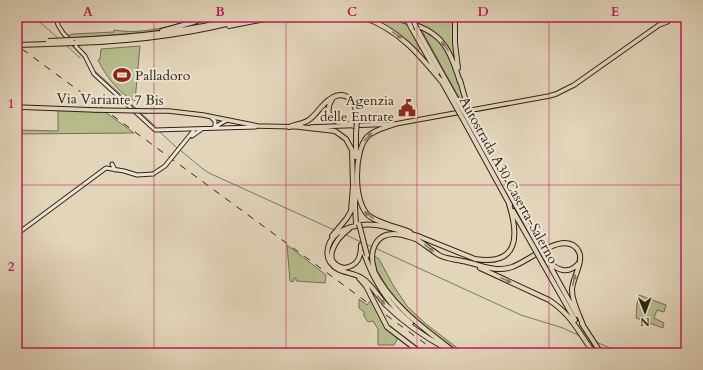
<svg xmlns="http://www.w3.org/2000/svg" width="703" height="370" viewBox="0 0 703 370" font-family="Cardo,serif">
	<rect width="100%" height="100%" fill="#e2d5ba"/>
	<filter id="stains"><feTurbulence type="fractalNoise" baseFrequency=".005" numOctaves="4"/><feColorMatrix values="0 0 0 0 .2 0 0 0 0 .09 0 0 0 0 .02 0 0 0 .5 -.17"/></filter>
	<radialGradient id="worn" r=".72"><stop offset=".6" stop-color="#630" stop-opacity="0"/><stop offset="1" stop-color="#630" stop-opacity=".3"/></radialGradient>
	<!-- green -->
	<path fill="#b7bc8d" stroke="#736f54" d="M199 17H205L152 32 70 38 67 36 72 34 114 32V30C141 35 174 26 199 17Z
		M367 17H388L406 23 420 47 419 50 418 51C400 35 388 27 367 17Z
		M414 17H455V61L451 53 431 30 418 24Z
		M420 27 436 38 441 45 443 44 453 63 466 106 464 107Z
		M140 46 135 101C119 94 105 75 98 60L100 59 101 49Z
		M58 110 105 112 134 133 17 134V130L58 131Z
		M287 245 326 275 325 283 296 281V278H294L293 282 290 281Z
		M373 255 379 259 393 285 407 306 426 324 464 353H459L419 322 399 304 389 291 375 267Z
		M639 295 666 305 664 312 657 310 654 318 664 323 663 328 636 318 637 304Z
		M359 299 367 305 371 300 384 325 398 338 394 345H378V329L373 321 368 322 364 316V312L359 308Z"/>
	<g fill="none" stroke-linecap="round" stroke-linejoin="round">
		<!-- stream -->
		<path stroke="#6d7d70" stroke-width="1" d="M34 17 59 39
			M66 45 80 58
			M95 71 138 110
			M140 112 155 126
			M160 132 177 148
			M180 150 203 169 209 173 334 230
			M344 234 361 242
			M366 244 372 247
			M375 248 521 315 563 328 580 336
			M596 342 622 353"/>
		<!-- secondary casing -->
		<g stroke="#2f221a" stroke-width="5">
			<path id="secondary" d="M56 17 58 25 63 33 85 56 94 74 155 130 256 127
				M211 117 215 121V126
				M213 128 227 120
				M192 136 202 129
				M182 145 195 129
				M112 164 115 170
				M17 234 106 168 124 171 137 175 153 174"/>
		</g>
		<!-- primary casing -->
		<g stroke="#2f221a" stroke-width="5.5">
			<path id="primary" d="M17 107 95 110
				M147 111H169L203 115 258 126 302 127
				M311 127 395 124 549 96 556 94 574 85 659 25 667 22 672 17"/>
		</g>
		<!-- trunk casing -->
		<g stroke="#2f221a" stroke-width="6">
			<path id="trunk" d="M333 98C327 106 326 119 338 122 344 123 349 123 354 126
				M395 124C385 128 375 129 367 137 354 151 353 201 368 215 377 223 398 227 410 232
				M289 127C296 124 304 124 310 119 317 114 322 104 330 99 347 88 357 103 357 120
				M300 127 335 131 346 139 352 150 353 186 351 211 347 218 332 236
				M356 157V133
				M355 206 356 224
				M355 207 356 186
				M349 229C337 238 319 262 344 268 358 266 361 257 361 245
				M418 236C404 232 390 227 376 225 361 223 338 227 330 242 327 248 326 256 330 262 338 274 351 271 362 278 372 284 378 297 386 305 402 321 425 337 445 348
				M364 253C373 280 389 305 411 323
				M372 267C390 305 423 328 456 353
				M374 269C369 253 374 234 394 234 402 234 409 237 416 239
				M359 278 366 286 387 327 421 353
				M444 348 451 353"/>
		</g>
		<!-- motorway casing -->
		<g stroke="#2f221a" stroke-width="6">
			<path id="motorway" d="M363 17C399 30 418 53 442 82
				M392 17C438 31 446 37 460 82
				M411 17 414 22
				M455 17V43L458 68
				M229 26 275 17
				M411 27 437 73
				M417 29 458 102
				M162 31 194 22 207 17
				M72 40C130 38 187 32 243 17
				M75 43C135 41 195 34 253 17
				M17 45 48 44
				M441 80 455 105
				M460 80 467 105
				M468 119 537 243
				M464 121 510 205
				M513 211 533 246
				M418 236 475 259C519 266 519 236 509 204
				M416 239C424 244 431 250 439 255 446 259 454 259 462 261 480 264 494 273 512 267 528 262 567 227 579 252 584 262 572 279 572 290 572 302 579 314 583 325
				M545 257 577 315
				M548 261C557 270 568 275 578 264
				M543 264 575 320
				M480 268 549 300C572 315 578 332 594 353
				M582 324 601 353"/>
		</g>
		<!-- secondary -->
		<use href="#secondary" stroke="#ece4d2" stroke-width="3"/>
		<!-- primary -->
		<use href="#primary" stroke="#e2d5ba" stroke-width="3.5"/>
		<!-- trunk -->
		<use href="#trunk" stroke="#e2d5ba" stroke-width="4"/>
		<!-- motorway -->
		<use href="#motorway" stroke="#e2d5ba" stroke-width="4"/>
		<!-- rail -->
		<path stroke="#2f221a" stroke-width="1" stroke-dasharray="7 7" stroke-linecap="butt" d="M22 49 368 303
			M386 315 438 353"/>
		<!-- secondary-bridge casing -->
		<g stroke="#2f221a" stroke-width="5" stroke-linecap="butt">
			<path id="secondary-bridge" d="M153 174 165 166 182 145"/>
		</g>
		<!-- primary-bridge casing -->
		<g stroke="#2f221a" stroke-width="5.5" stroke-linecap="butt">
			<path id="primary-bridge" d="M95 110 147 111"/>
		</g>
		<!-- trunk-bridge casing -->
		<g stroke="#2f221a" stroke-width="6" stroke-linecap="butt">
			<path id="trunk-bridge" d="M356 133 357 120
				M359 224 367 255"/>
		</g>
		<!-- motorway-bridge casing -->
		<g stroke="#2f221a" stroke-width="6" stroke-linecap="butt">
			<path id="motorway-bridge" d="M407 19 411 27
				M414 22 417 29
				M48 41 72 40
				M48 44 75 43
				M458 102 468 119
				M455 105 464 121
				M467 105 471 117
				M537 243 545 257
				M533 246 543 264"/>
		</g>
		<!-- secondary-bridge -->
		<use href="#secondary-bridge" stroke="#ece4d2" stroke-width="3"/>
		<!-- primary-bridge -->
		<use href="#primary-bridge" stroke="#e2d5ba" stroke-width="3.5"/>
		<!-- trunk-bridge -->
		<use href="#trunk-bridge" stroke="#e2d5ba" stroke-width="4"/>
		<!-- motorway-bridge -->
		<use href="#motorway-bridge" stroke="#e2d5ba" stroke-width="4"/>
	</g>
	<!-- one-way arrows -->
	<defs><path id="oneway-solid" d="M-6-.8H1V-3.2L6.5 0L1 3.2V.8H-6Z"/></defs>
	<g fill="#887c6a">
		<use href="#oneway-solid" transform="translate(397 35) rotate(35)"/>
		<use href="#oneway-solid" transform="translate(445 46) rotate(-125)"/>
		<use href="#oneway-solid" transform="translate(368 137) rotate(-46)"/>
		<use href="#oneway-solid" transform="translate(369 215) rotate(-141)"/>
		<use href="#oneway-solid" transform="translate(429 248) rotate(37)"/>
		<use href="#oneway-solid" transform="translate(506 280) rotate(25)"/>
		<use href="#oneway-solid" transform="translate(574 280) rotate(-76)"/>
		<use href="#oneway-solid" transform="translate(381 300) rotate(50)"/>
	</g>
	<!-- grid -->
	<path fill="none" stroke="#c2185b" stroke-width="1" stroke-opacity="0.55" d="M154 17V353M286 17V353M417 17V353M549 17V353M17 185H686"/>
	<!-- icons -->
	<defs>
		<g id="stadium-bare" transform="scale(1.38)"><path d="M0-5a6.5 5 0 1 0 0 10a6.5 5 0 1 0 0-10ZM-3.5-1.8h7v3.6h-7Z" fill="#8f2418" stroke="#ece4d2" stroke-width="2.5" paint-order="stroke"/></g>
		<g id="civic-bare" transform="scale(1.38)"><path d="M-.6-6.5H3V-4.5H.6V-3L4-1V1h2V6H-6V1h2V-1L-.6-3ZM-1.2 2.5V6h2.4V2.5Z" fill="#8f2418" stroke="#ece4d2" stroke-width="2.5" paint-order="stroke"/></g>
	</defs>
	<g fill-rule="evenodd">
		<use href="#stadium-bare" x="122" y="75"/>
		<use href="#civic-bare" x="407" y="108"/>
	</g>
	<g text-anchor="middle" stroke-width="4" stroke-linejoin="round" paint-order="stroke">
		<!-- poi labels -->
		<g font-size="14" fill="#2f221a" stroke="#ece4d2" text-anchor="start">
			<text x="135" y="80">Palladoro</text>
			<text x="394" y="105" text-anchor="end">Agenzia<tspan x="394" dy="16">delle Entrate</tspan></text>
		</g>
		<!-- street labels -->
		<g font-size="14" fill="#2f221a" stroke="#ece4d2">
			<text transform="translate(110 99) rotate(1)" y="5">Via Variante 7 Bis</text>
			<text transform="translate(509 180) rotate(61)" y="5">Autostrada A30 Caserta-Salerno</text>
		</g>
	</g>
	<!-- margin -->
	<rect width="703" height="370" fill="none" stroke="#e2d5ba" stroke-width="44"/>
	<!-- north arrow -->
	<g transform="translate(645 312) rotate(179)" stroke="#ece4d2" stroke-width="3" paint-order="stroke">
	<path d="M0-3L7 15L0 10L-7 15Z" fill="#2f221a"/>
	<text y="-6" font-size="11" font-weight="bold" text-anchor="middle" fill="#2f221a">N</text>
	</g>
	<rect x="22" y="22" width="659" height="326" fill="none" stroke="#c2185b" stroke-width="1.5"/>
	<g font-size="13" text-anchor="middle" font-weight="bold" fill="#c2185b">
		<text x="88" y="16">A</text>
		<text x="220" y="16">B</text>
		<text x="352" y="16">C</text>
		<text x="483" y="16">D</text>
		<text x="615" y="16">E</text>
		<text x="11" y="108">1</text>
		<text x="11" y="271">2</text>
	</g>
	<rect width="100%" height="100%" filter="url(#stains)"/>
	<rect width="100%" height="100%" fill="url(#worn)"/>
</svg>
